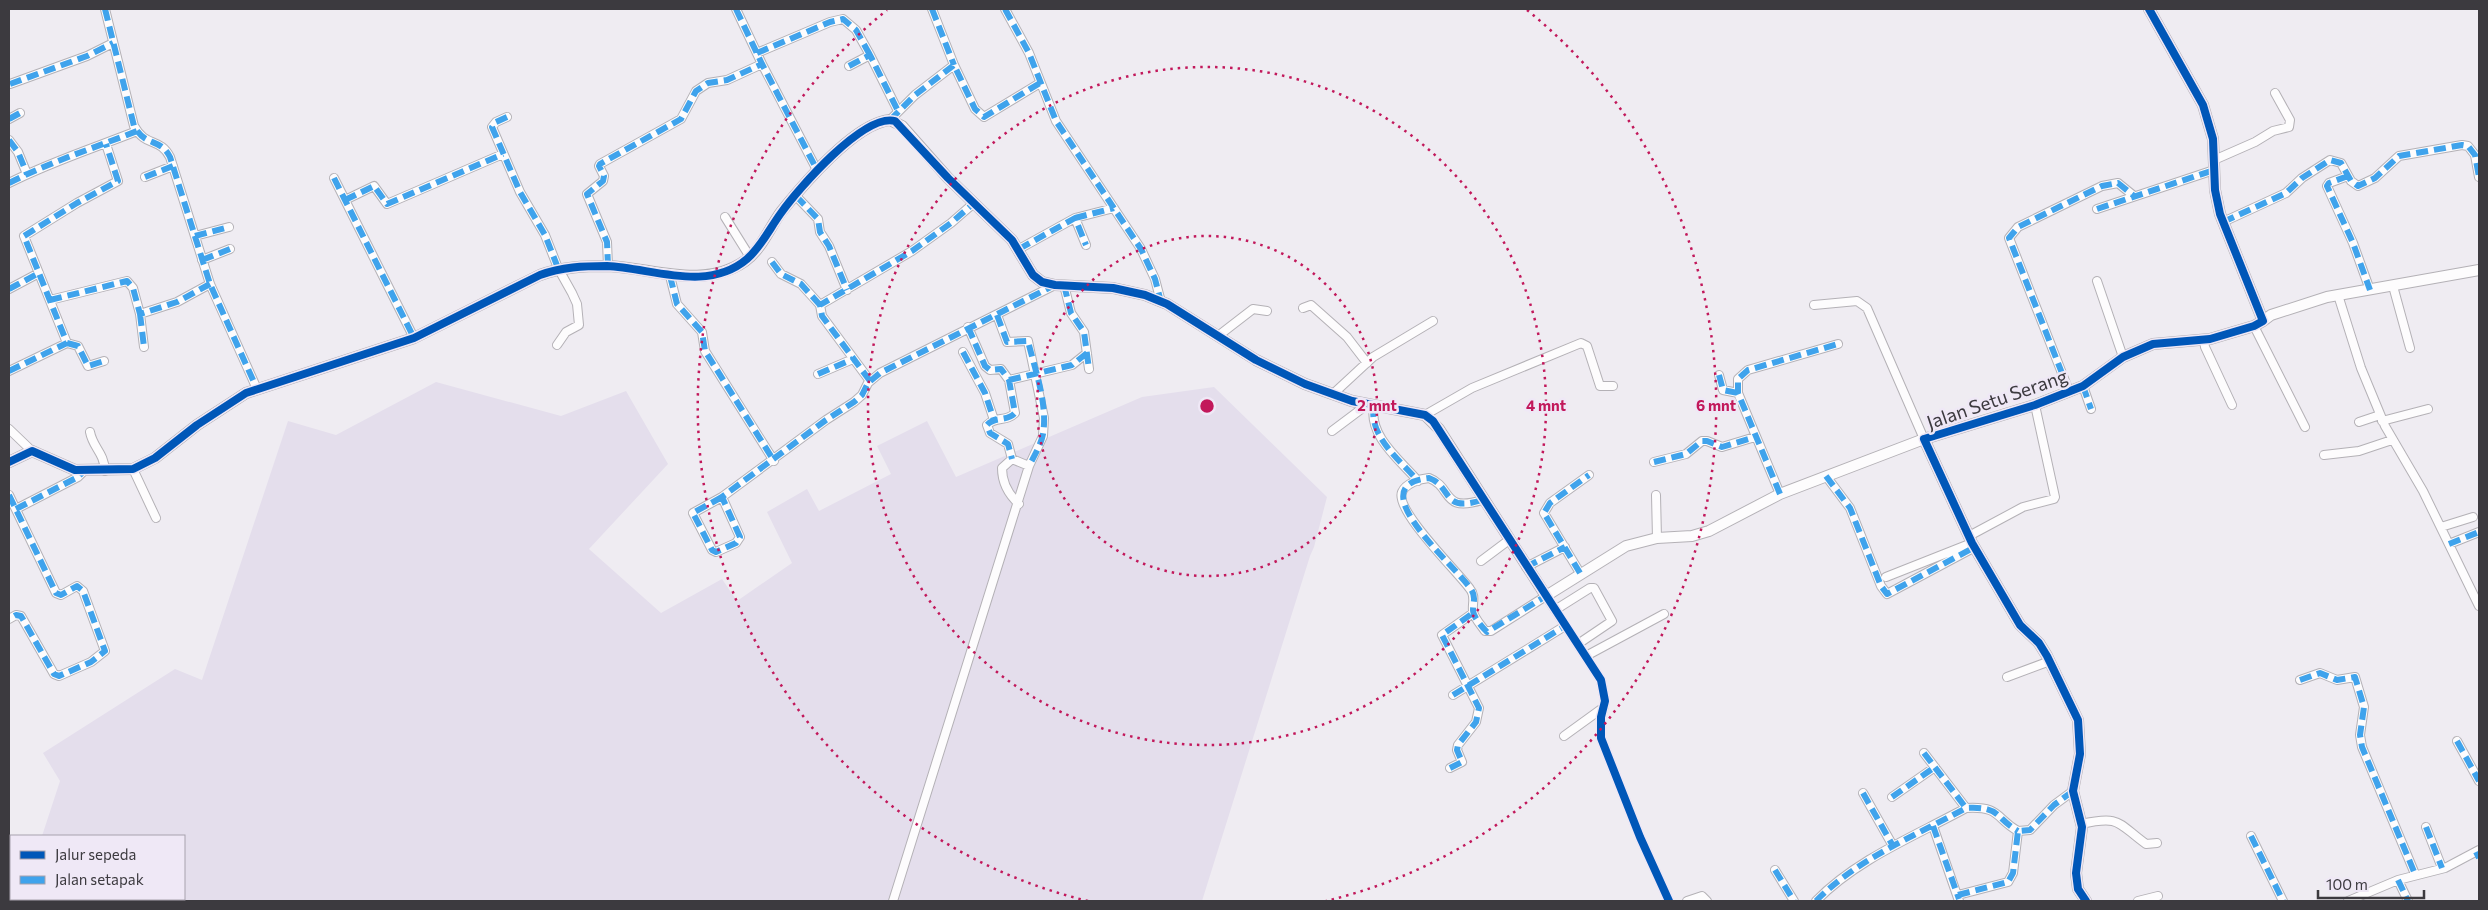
<svg xmlns="http://www.w3.org/2000/svg" width="2488" height="910" viewBox="0 0 2488 910" font-family="Commissioner,sans-serif">
	<rect width="100%" height="100%" fill="#efecf2"/>
	<!-- built -->
	<path fill="#e4deec" d="M436 382 561 416 626 391 668 464 589 549 661 613 722 579 737 601 792 563 767 512 807 489 819 511 891 474 877 446 927 421 956 477 1142 397 1214 387 1327 497 1314 547 1310 556 1202 901H9V882L11 883V899H184V836H42L60 781 43 753 175 669 202 680 288 421 336 435Z"/>
	<g fill="none" stroke-linecap="round" stroke-linejoin="round">
		<!-- minor casing -->
		<g stroke="#b4b1b6" stroke-width="10">
			<path id="minor" d="M105 9 134 126C146 148 160 137 170 157L210 284 257 389
				M736 9 762 64 817 170
				M932 9 954 65
				M1005 9 1029 53 1056 121 1141 249 1155 279 1161 302
				M757 53 830 22 843 19 856 30 870 55
				M849 66 870 55 898 111
				M10 84 87 56 113 43
				M507 117 496 122 492 127 520 192 545 235 558 268 572 293 577 304 579 325 566 332 557 345
				M9 119 20 113
				M890 120 915 95 954 65 975 109 984 117 1040 83
				M9 140 18 152 27 174
				M2214 160 2255 142 2273 131 2289 127 2290 120 2275 93
				M2348 176 2329 183 2327 186 2353 243 2370 290
				M145 177 173 166
				M334 178 414 338
				M9 183C50 162 94 148 137 131
				M796 196 818 219 820 232 829 246 847 290
				M345 200 374 186 387 204 503 154
				M2097 209 2214 170
				M725 217 750 257
				M1075 218 1114 208
				M2223 222 2286 193 2302 178 2330 160 2341 163 2351 181 2358 186 2375 178 2399 156 2462 145 2468 146 2475 155 2479 177
				M195 236 229 227
				M1019 249 1075 218 1086 245
				M202 260 230 249
				M772 262 781 274 801 284 820 305
				M608 266 607 242 587 194 603 181 604 176 599 166 600 164 681 119 696 91 708 83 727 80 762 64
				M670 276 677 304 702 332 705 351 774 461
				M2097 281 2123 357
				M1064 285 1071 313 1084 332 1089 369
				M2393 286 2410 348
				M9 289 39 273
				M2338 295 2361 368 2385 426 2423 491 2479 606
				M50 300 127 281 133 288 140 314 177 302 210 284
				M1814 305 1857 301 1867 308 1924 439
				M1303 308 1311 305 1347 337 1367 363
				M140 314 144 347
				M2254 326 2305 427
				M968 327 985 366 990 370 1001 369 1009 380 1015 413C1007 422 995 416 987 425L990 433 1008 444 1012 459
				M1218 336 1253 309 1267 311
				M2204 340 2205 347 2232 405
				M67 343 78 346 88 366 104 361
				M963 352 985 393 994 420
				M9 371 67 343 24 236 77 203 118 181 106 144
				M818 374 853 359
				M1719 375 1723 390 1738 393
				M1009 380 1072 365 1087 353
				M870 381 822 316 820 305 912 251 951 223 974 203
				M2083 386 2091 409
				M2069 391 2009 238 2018 227 2102 186 2118 183 2134 196
				M1333 394 1373 357 1433 321
				M1374 405C1368 436 1399 459 1418 481
				M1425 415 1472 388 1581 343 1587 346 1600 386H1613
				M2382 421 2428 409
				M2359 422 2380 415
				M9 429 32 451
				M1332 431 1368 404
				M90 432C93 448 104 452 105 471
				M2324 455 2359 451 2392 440
				M1654 462 1686 454 1702 441H1707L1722 447 1755 437
				M133 469 156 518
				M1826 476 1850 508 1881 586 1887 594 1975 547
				M1780 494 1738 393V379L1748 370 1838 344
				M9 495 56 593 61 595 77 586 83 591 105 651 91 662 59 676 54 674 21 616 16 615 9 619
				M1656 495 1657 538
				M722 497 693 513 712 550 716 552 736 543 740 537 722 497 826 420 854 402 862 395 868 383 880 373 1055 285
				M1482 500C1441 513 1453 487 1429 478 1420 479 1406 483 1402 492 1394 510 1459 573 1470 589 1476 596 1472 603 1473 611 1474 618 1481 625 1485 631H1491L1546 596 1601 680 1605 701 1601 717V738L1640 837 1669 901
				M1019 504C1008 494 1002 483 1002 468L1012 459 1029 466
				M16 509 78 477 83 472
				M2441 527 2473 517
				M1969 536 2023 507 2054 499 2055 497 2035 405
				M2449 544 2479 532
				M1481 561 1509 540
				M1526 567 1565 547
				M1580 573 1544 513 1550 503 1589 475
				M1886 577 1972 543
				M1555 610 1590 588H1594L1612 621 1578 644
				M1586 656 1664 614
				M2007 677 2050 661
				M2300 680 2320 673 2337 680 2355 677 2364 707 2360 735 2362 747 2415 874
				M1453 695 1565 626
				M1564 736 1604 707
				M2457 741 2479 781
				M1924 753 1966 808C2001 806 1995 818 2018 831
				M1450 768 1462 762 1457 750 1458 745 1476 722 1479 708 1442 635 1473 613
				M1863 793 1893 846
				M1892 797 1935 767
				M2081 824C2121 815 2117 823 2146 844L2157 843
				M1933 826 1959 901
				M2426 827 2442 868
				M2251 836 2283 901
				M1775 870 1794 901
				M2398 880 2408 901
				M1958 895 2008 882 2013 873 2018 831 2030 830 2054 805 2073 791
				M893 901 1029 466 1043 436 1044 418 1028 341 1007 342 997 315
				M1687 901 1702 896 1707 901
				M1816 901C1857 859 1915 836 1966 808
				M2138 901 2158 896
				M2348 901 2398 880 2445 868 2479 850"/>
		</g>
		<!-- tertiary casing -->
		<g stroke="#b4b1b6" stroke-width="12">
			<path id="tertiary" d="M2263 321 2271 315 2327 297 2479 270
				M9 462 32 451 75 470 133 469 155 458 197 425 246 393 414 338 540 275C562 267 584 266 608 266 653 268 703 290 745 261 761 250 770 227 781 212 802 186 855 123 890 120L902 126 948 178 1012 240 1033 275 1042 282 1055 285 1113 288 1145 295 1167 304 1256 360 1305 384 1352 401 1425 415 1439 429 1546 596 1626 546 1657 538 1692 536 1709 531 1780 494 1924 439
				M2086 901 2078 889 2076 873 2082 827 2073 791 2080 754 2078 720 2047 656 2039 643 2020 625 1972 543 1924 439 2035 405 2083 386 2123 357 2153 344 2210 339 2254 326 2263 321 2220 214 2215 190 2213 139 2203 105 2149 9"/>
		</g>
		<!-- minor -->
		<use href="#minor" stroke="#fdfcfd" stroke-width="8"/>
		<!-- tertiary -->
		<use href="#tertiary" stroke="#fdfcfd" stroke-width="10"/>
		<!-- quiet -->
		<path stroke="#3fa3ec" stroke-width="6" stroke-dasharray="12 6" stroke-linecap="butt" d="M105 9 134 126C146 148 160 137 170 157L210 284 257 389
			M736 9 762 64 817 170
			M932 9 954 65
			M1005 9 1029 53 1056 121 1141 249 1155 279 1161 302
			M757 53 830 22 843 19 856 30 870 55
			M849 66 870 55 898 111
			M10 84 87 56 113 43
			M507 117 496 122 492 127 520 192 545 235 558 268
			M9 119 20 113
			M890 120 915 95 954 65 975 109 984 117 1040 83
			M9 140 18 152 27 174
			M2348 176 2329 183 2327 186 2353 243 2370 290
			M145 177 173 166
			M334 178 414 338
			M9 183C50 162 94 148 137 131
			M796 196 818 219 820 232 829 246 847 290
			M345 200 374 186 387 204 503 154
			M2097 209 2214 170
			M1075 218 1114 208
			M2223 222 2286 193 2302 178 2330 160 2341 163 2351 181 2358 186 2375 178 2399 156 2462 145 2468 146 2475 155 2479 177
			M195 236 229 227
			M1019 249 1075 218 1086 245
			M202 260 230 249
			M772 262 781 274 801 284 820 305
			M608 266 607 242 587 194 603 181 604 176 599 166 600 164 681 119 696 91 708 83 727 80 762 64
			M670 276 677 304 702 332 705 351 774 461
			M1064 285 1071 313 1084 332 1089 369
			M9 289 39 273
			M50 300 127 281 133 288 140 314 177 302 210 284
			M140 314 144 347
			M997 315 1007 342 1028 341C1035 370 1048 404 1043 434 1041 445 1034 456 1029 466
			M968 327 985 366 990 370 1001 369 1009 380 1015 413C1007 422 995 416 987 425L990 433 1008 444 1012 459
			M67 343 78 346 88 366 104 361
			M963 352 985 393 994 420
			M9 371 67 343 24 236 77 203 118 181 106 144
			M818 374 853 359
			M1719 375 1723 390 1738 393
			M1009 380 1072 365 1087 353
			M870 381 822 316 820 305 912 251 951 223 974 203
			M2083 386 2091 409
			M2069 391 2009 238 2018 227 2102 186 2118 183 2134 196
			M1374 405C1368 436 1399 459 1418 481
			M1654 462 1686 454 1702 441H1707L1722 447 1755 437
			M1826 476 1850 508 1881 586 1887 594 1975 547
			M1780 494 1738 393V379L1748 370 1838 344
			M9 495 56 593 61 595 77 586 83 591 105 651 91 662 59 676 54 674 21 616 16 615 9 619
			M722 497 693 513 712 550 716 552 736 543 740 537 722 497 826 420 854 402 862 395 868 383 880 373 1055 285
			M1482 500C1441 513 1453 487 1429 478 1356 485 1460 569 1472 591 1476 597 1473 603 1473 610 1473 617 1482 627 1487 632L1546 596
			M16 509 78 477 83 472
			M2449 544 2479 532
			M1526 567 1565 547
			M1580 573 1544 513 1550 503 1589 475
			M2300 680 2320 673 2337 680 2355 677 2364 707 2360 735 2362 747 2415 874
			M1453 695 1565 626
			M2457 741 2479 781
			M1924 753 1966 808C2001 806 1995 818 2018 831
			M1450 768 1462 762 1457 750 1458 745 1476 722 1479 708 1442 635 1473 613
			M1863 793 1893 846
			M1892 797 1935 767
			M1933 826 1959 899
			M2426 827 2442 868
			M2251 836 2283 901
			M2476 852 2479 858
			M1775 870 1794 901
			M2398 880 2408 901
			M1958 895 2008 882 2013 873 2018 831 2030 830 2054 805 2073 791
			M1816 901C1857 859 1915 836 1966 808"/>
		<!-- cycleway casing -->
		<g stroke="#efe8f6" stroke-width="11">
			<path id="cycleway" d="M9 462 32 451 75 470 133 469 155 458 197 425 246 393 414 338 540 275C562 267 583 266 607 266 652 268 707 293 747 259 761 247 770 228 781 213 798 189 864 113 895 121L948 178 1012 240 1033 275 1042 282 1055 285 1113 288 1145 295 1167 304 1256 360 1305 384 1352 401 1425 415 1433 421 1601 680 1605 701 1601 717V738L1640 837 1669 901
				M2086 901 2078 889 2076 873 2082 827 2073 791 2080 754 2078 720 2047 656 2039 643 2020 625 1972 543 1924 439 2035 405 2083 386 2123 357 2153 344 2210 339 2254 326 2263 321 2220 214 2215 190 2213 139 2203 105 2149 9"/>
		</g>
		<!-- cycleway -->
		<use href="#cycleway" stroke="#0057b8" stroke-width="8"/>
	</g>
	<!-- distance rings -->
	<g fill="none" stroke="#c2185b" stroke-width="2.5" stroke-dasharray="2.5 5">
		<circle cx="1207" cy="406" r="170"/>
		<circle cx="1207" cy="406" r="339"/>
		<path d="M1088 901A509 509 0 0 1 887 10M1527 10A509 509 0 0 1 1326 901"/>
	</g>
	<g text-anchor="middle" stroke-width="5" stroke-linejoin="round" paint-order="stroke">
		<!-- street labels -->
		<g font-size="19" fill="#3c3a3f" stroke="#efe8f6">
			<text transform="translate(1997 399) rotate(-19)" y="7">Jalan Setu Serang</text>
		</g>
	</g>
	<circle cx="1207" cy="406" r="8" fill="#c2185b" stroke="#efe8f6" stroke-width="2.5"/>
	<g font-size="15" text-anchor="middle" font-weight="bold" fill="#c2185b" stroke="#efe8f6" stroke-width="5" stroke-linejoin="round" paint-order="stroke">
		<text x="1377" y="411">2 mnt</text>
		<text x="1546" y="411">4 mnt</text>
		<text x="1716" y="411">6 mnt</text>
	</g>
	<!-- border -->
	<rect width="2488" height="910" fill="none" stroke="#3c3a3f" stroke-width="20"/>
	<!-- legend -->
	<rect x="10" y="835" width="175" height="65" fill="#efe8f6" stroke="#a7a2ad"/>
	<rect x="20" y="851" width="25" height="8" fill="#0057b8" stroke="#a7a2ad"/>
	<text x="55" y="860" font-size="15" fill="#3c3a3f">Jalur sepeda</text>
	<rect x="20" y="876" width="25" height="8" fill="#3fa3ec" stroke="#a7a2ad"/>
	<text x="55" y="885" font-size="15" fill="#3c3a3f">Jalan setapak</text>
	<!-- scale -->
	<path d="M2318 890v8h106v-8" fill="none" stroke="#3c3a3f" stroke-width="2.5"/>
	<text x="2326" y="890" font-size="15" fill="#3c3a3f" stroke="#efe8f6" stroke-width="4" paint-order="stroke">100 m</text>
</svg>
